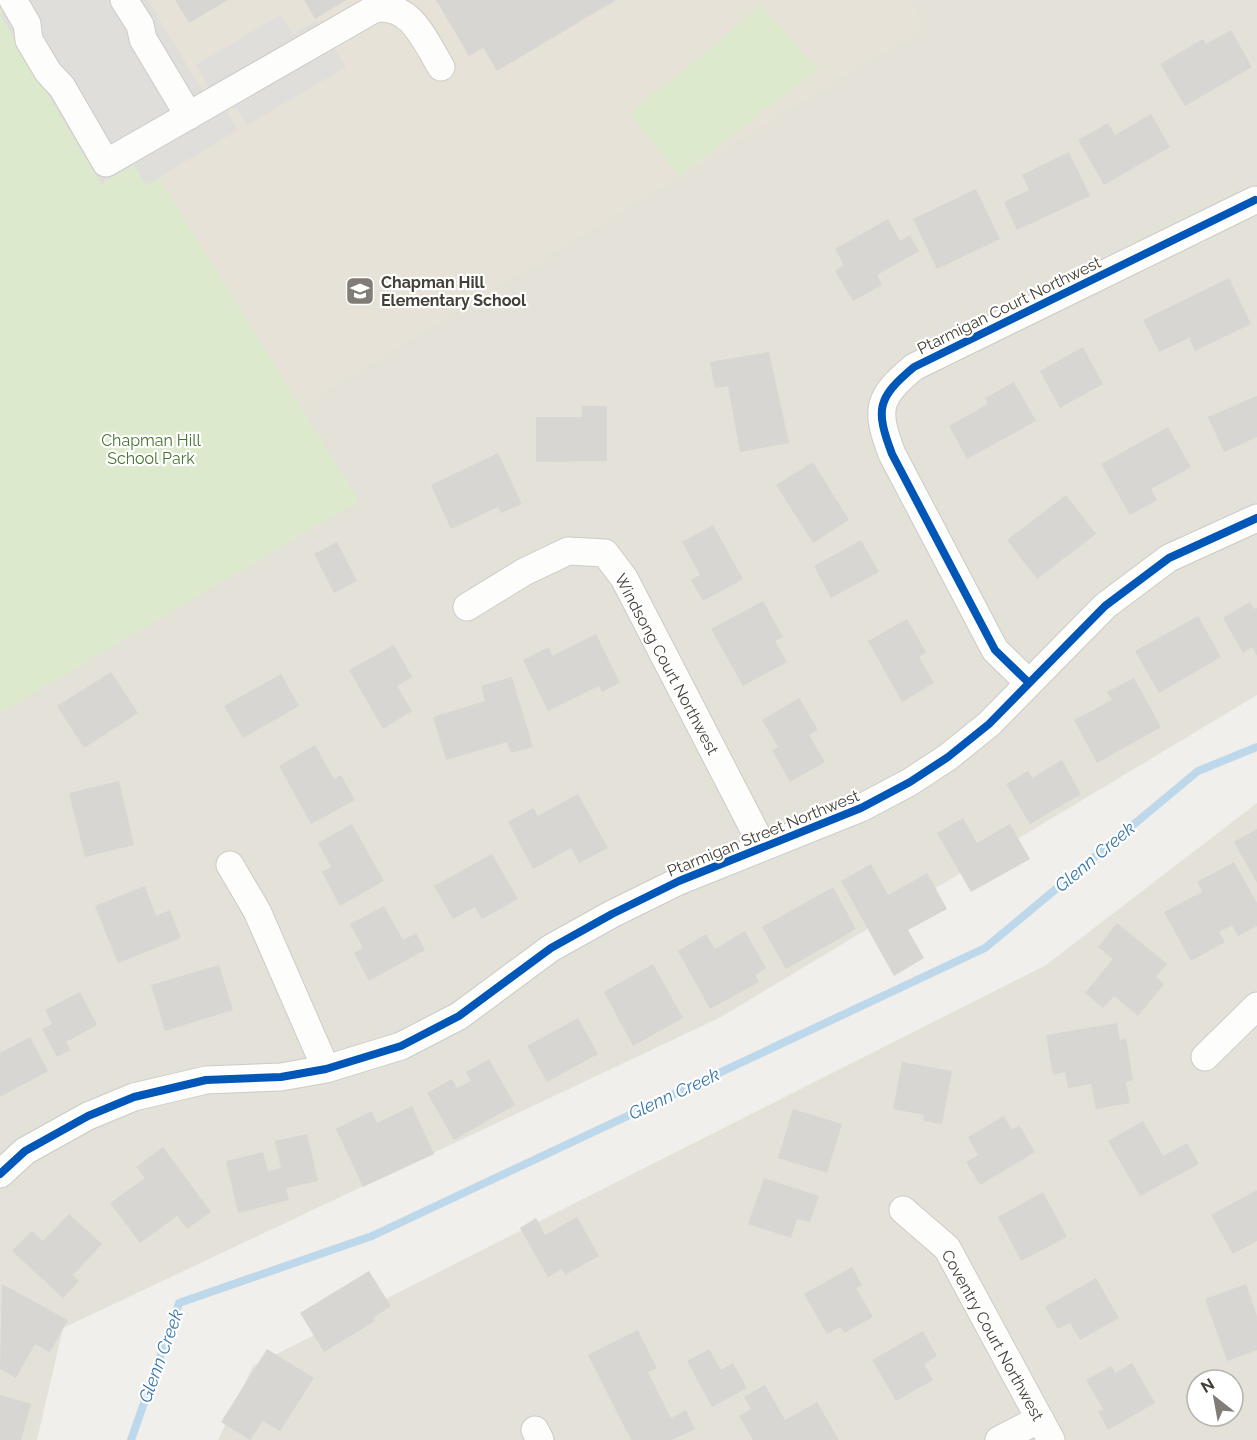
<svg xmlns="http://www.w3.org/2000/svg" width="1257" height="1440" viewBox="0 0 1257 1440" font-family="Raleway,sans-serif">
	<rect width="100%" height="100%" fill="#f0efeb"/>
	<!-- residential -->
	<path fill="#e3e1d8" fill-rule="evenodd" d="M0 0H1257V695L721 1017 63 1328 37 1440H0Z
		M1257 803V1440H218L253 1366 1046 965ZM1197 1380H1233V1416H1197Z"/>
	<!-- education -->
	<path fill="#e6e2d7" d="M49 0H909L927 26 301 407Z"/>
	<!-- green -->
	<path fill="#dde9cd" d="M0 0H49L359 501 0 713Z
		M761 6 818 69 680 176 629 114Z"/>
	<!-- parking -->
	<path fill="#dfdeda" d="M23 0H148L203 92 208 86 196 65 280 15 293 34 317 20 346 67 247 125 237 109 230 107 228 113 238 130 146 185 134 165 101 184 0 14Z"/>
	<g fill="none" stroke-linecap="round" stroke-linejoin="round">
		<!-- stream -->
		<path stroke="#bed8eb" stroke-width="8" d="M131 1440 179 1303 372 1236 985 948 1198 771 1257 747"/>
	</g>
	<!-- building -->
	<path fill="#d8d6d2" d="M175 0H228L189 23Z
		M304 0H346L315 19Z
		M436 0H616L497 71 483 48 469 56Z
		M1231 30 1252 67 1185 106 1160 64 1203 39 1206 44Z
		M1151 114 1170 147 1104 185 1078 140 1108 123 1115 135Z
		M1069 152 1090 196 1017 230 1004 202 1029 190 1022 175Z
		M976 189 1000 239 937 269 913 219Z
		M888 219 900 241 910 235 919 251 877 275 882 285 853 301 835 271 844 265 835 249Z
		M1229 278 1251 324 1195 351 1189 338 1159 352 1143 320Z
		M1083 347 1103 384 1060 408 1040 371Z
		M769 352 789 443 740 452 728 386 715 388 710 362Z
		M1014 382 1036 421 967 459 949 426 988 404 985 398Z
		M1257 396V437L1224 452 1208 417Z
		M582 406H607V461L536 462V417H582Z
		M1168 427 1191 467 1151 489 1157 500 1130 515 1101 464Z
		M498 453 522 504 501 513 498 507 451 529 431 485Z
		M813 462 849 520 813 543 776 485Z
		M1066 495 1096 534 1037 579 1007 540Z
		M713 525 743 579 703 601 691 580 700 575 682 542Z
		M861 540 879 572 831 598 814 566Z
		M337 542 357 581 334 593 314 554Z
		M763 601 783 637 775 641 787 662 743 686 711 629Z
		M1250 602 1254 609 1257 608V656L1252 647 1243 653 1223 618Z
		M1198 616 1221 657 1159 693 1135 651Z
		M907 619 926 652 919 657 934 683 902 702 868 641Z
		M596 634 620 683 602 692 599 686 548 711 523 660 549 647 552 656Z
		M394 645 412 677 397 686 412 711 383 729 349 670Z
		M111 672 138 713 84 748 57 706Z
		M281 674 299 706 243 738 224 706Z
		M512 677 533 747 511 753 507 742 446 760 433 717 485 701 481 686Z
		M1134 678 1161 727 1097 763 1074 720 1112 700 1107 692Z
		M799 698 818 730 809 735 825 762 790 782 772 750 778 747 762 720Z
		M315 745 334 779 341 775 355 800 311 824 279 766Z
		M1062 760 1081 794 1030 824 1006 784 1028 771 1032 778Z
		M119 781 134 845 85 857 69 793Z
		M578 794 608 848 579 863 571 848 533 869 508 822 533 808 538 816Z
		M963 818 977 843 1010 824 1030 859 971 892 937 833Z
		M352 824 384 881 340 906 322 872 331 867 318 843Z
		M1257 829V883L1234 842Z
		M492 854 518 899 482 919 475 907 453 919 434 886Z
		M1234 862 1257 903V926L1238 936 1232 925 1219 932 1225 942 1191 961 1164 912 1202 892 1197 882Z
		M871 864 888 895 927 873 947 909 908 930 924 958 894 976 841 881Z
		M145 886 156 916 170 910 181 938 118 963 95 906Z
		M833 887 856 929 786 969 762 927Z
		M384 906 403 940 416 933 425 950 369 981 354 953 363 948 350 924Z
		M1117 923 1167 964 1156 977 1164 984 1138 1016 1114 996 1103 1008 1085 993 1113 959 1098 947Z
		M745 931 766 968 755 975 759 982 710 1009 678 951 706 934 715 949Z
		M653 964 683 1018 633 1046 604 992Z
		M219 965 233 1010 165 1031 151 985Z
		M80 992 97 1025 66 1042 70 1050 57 1057 42 1029 52 1024 45 1010Z
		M578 1018 598 1054 547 1082 527 1046Z
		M1117 1023 1120 1040 1126 1038 1133 1080 1126 1082 1130 1103 1096 1109 1091 1084 1068 1088 1065 1072 1053 1075 1046 1035Z
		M30 1037 48 1071 0 1097V1053Z
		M489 1059 515 1105 454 1140 427 1093 452 1079 457 1088 471 1081 466 1072Z
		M902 1062 952 1071 942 1124 923 1121 924 1115 893 1109Z
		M412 1106 434 1154 363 1187 336 1129 372 1111 377 1123Z
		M793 1109 842 1124 827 1173 778 1158Z
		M1004 1116 1012 1130 1019 1125 1035 1152 980 1185 966 1162 978 1155 968 1137Z
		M1143 1121 1163 1156 1187 1143 1199 1164 1140 1196 1108 1141Z
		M307 1134 318 1181 286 1188 289 1200 238 1213 226 1161 263 1152 268 1171 281 1168 275 1141Z
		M163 1147 211 1212 187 1229 177 1216 140 1243 110 1203 145 1178 136 1167Z
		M764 1178 819 1196 810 1222 797 1219 791 1238 748 1224Z
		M1257 1190V1241L1233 1254 1211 1215Z
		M1043 1192 1067 1237 1021 1261 998 1217Z
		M69 1214 102 1244 73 1275 79 1281 63 1298 12 1251 32 1231 43 1241Z
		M577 1217 599 1256 565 1275 562 1269 548 1277 520 1228 536 1218 545 1235Z
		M852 1267 862 1285 856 1288 873 1317 844 1333 841 1327 827 1334 804 1294Z
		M369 1271 391 1306 373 1318 375 1321 324 1352 300 1313Z
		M1096 1278 1119 1318 1080 1340 1070 1323 1058 1329 1045 1307Z
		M2 1284 68 1320 50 1352 35 1344 16 1378 0 1369Z
		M1246 1284 1257 1316V1350L1227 1361 1205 1299Z
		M638 1330 657 1368 648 1372 671 1418 686 1410 695 1429 672 1440H631L588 1355Z
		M923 1331 937 1356 924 1364 933 1380 896 1401 872 1360Z
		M267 1349 314 1378 280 1431 263 1421 250 1440 221 1422Z
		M709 1349 721 1370 733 1363 747 1388 712 1407 687 1361Z
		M1132 1363 1155 1403 1108 1430 1098 1412 1103 1409 1086 1380 1111 1366 1115 1373Z
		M765 1385 785 1420 817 1402 839 1440H753L739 1416 751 1409 744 1397Z
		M0 1395 31 1404 21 1440H0Z"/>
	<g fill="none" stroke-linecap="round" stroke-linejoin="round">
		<!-- minor casing -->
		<g stroke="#cccbc7" stroke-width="29">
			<path id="minor" d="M13 0 27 24 29 40 48 72 62 87 106 163 374 9C411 2 425 41 441 67
				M124 0 140 25 143 39 189 116
				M467 607 524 572 568 551 605 553 624 578 763 847
				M1029 683 995 650 892 454C875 409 877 398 914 367L1255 200
				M230 865 257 911 326 1069
				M1205 1057 1257 1006
				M0 1174 25 1151 88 1116 134 1097 206 1080 281 1077 326 1069 401 1046 459 1016 551 948 612 914 679 881 861 808 910 782 948 757 989 724 1105 606 1169 558 1257 518
				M903 1210 947 1248 1051 1440
				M535 1430 540 1440
				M999 1440 1040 1419"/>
		</g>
		<!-- minor -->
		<use href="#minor" stroke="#fdfdfc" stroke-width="27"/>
		<!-- cycleway casing -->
		<g stroke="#fff" stroke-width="11">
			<path id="cycleway" d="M1029 683 995 650 892 454C875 409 877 398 914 367L1255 200
				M0 1174 25 1151 88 1116 134 1097 206 1080 281 1077 326 1069 401 1046 459 1016 551 948 612 914 679 881 861 808 910 782 948 757 989 724 1105 606 1169 558 1257 518"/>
		</g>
		<!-- cycleway -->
		<use href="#cycleway" stroke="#0057b8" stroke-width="8"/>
	</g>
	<!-- icons -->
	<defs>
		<g id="school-square" transform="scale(1.5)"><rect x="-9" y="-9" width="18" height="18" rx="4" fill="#817d76" stroke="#fff"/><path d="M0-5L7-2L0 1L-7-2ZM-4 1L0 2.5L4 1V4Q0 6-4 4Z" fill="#fff"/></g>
	</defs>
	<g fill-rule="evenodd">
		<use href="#school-square" x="360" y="291"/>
	</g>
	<g text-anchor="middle" stroke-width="4.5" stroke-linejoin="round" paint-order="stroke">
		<!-- poi labels -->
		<g font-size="16" font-weight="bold" fill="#454037" stroke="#fff" text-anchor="start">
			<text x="381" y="288">Chapman Hill<tspan x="381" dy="18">Elementary School</tspan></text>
		</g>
		<!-- street labels -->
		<g font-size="16" fill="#454037" stroke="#fff">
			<text transform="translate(1009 305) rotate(-26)" y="6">Ptarmigan Court Northwest</text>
			<text transform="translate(667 664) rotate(62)" y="6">Windsong Court Northwest</text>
			<text transform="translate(763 833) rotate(-22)" y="6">Ptarmigan Street Northwest</text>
			<text transform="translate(993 1335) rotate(61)" y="6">Coventry Court Northwest</text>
		</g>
		<!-- park labels -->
		<g font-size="16" fill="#47732f" stroke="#fff">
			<text x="151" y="446">Chapman Hill<tspan x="151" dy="18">School Park</tspan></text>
		</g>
		<!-- water labels -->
		<g font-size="18" font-style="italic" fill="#3877a9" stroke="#fff">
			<text transform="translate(1095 857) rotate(-40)" y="6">Glenn Creek</text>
			<text transform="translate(674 1094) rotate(-25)" y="6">Glenn Creek</text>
			<text transform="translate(161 1356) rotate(-70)" y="6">Glenn Creek</text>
		</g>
	</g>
	<!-- north arrow -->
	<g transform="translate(1215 1398) rotate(329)"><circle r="28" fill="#ffffff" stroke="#b5b3af" stroke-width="1.5"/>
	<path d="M0-4.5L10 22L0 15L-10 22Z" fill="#817d76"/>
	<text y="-9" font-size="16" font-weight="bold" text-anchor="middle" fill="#454037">N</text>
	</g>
</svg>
